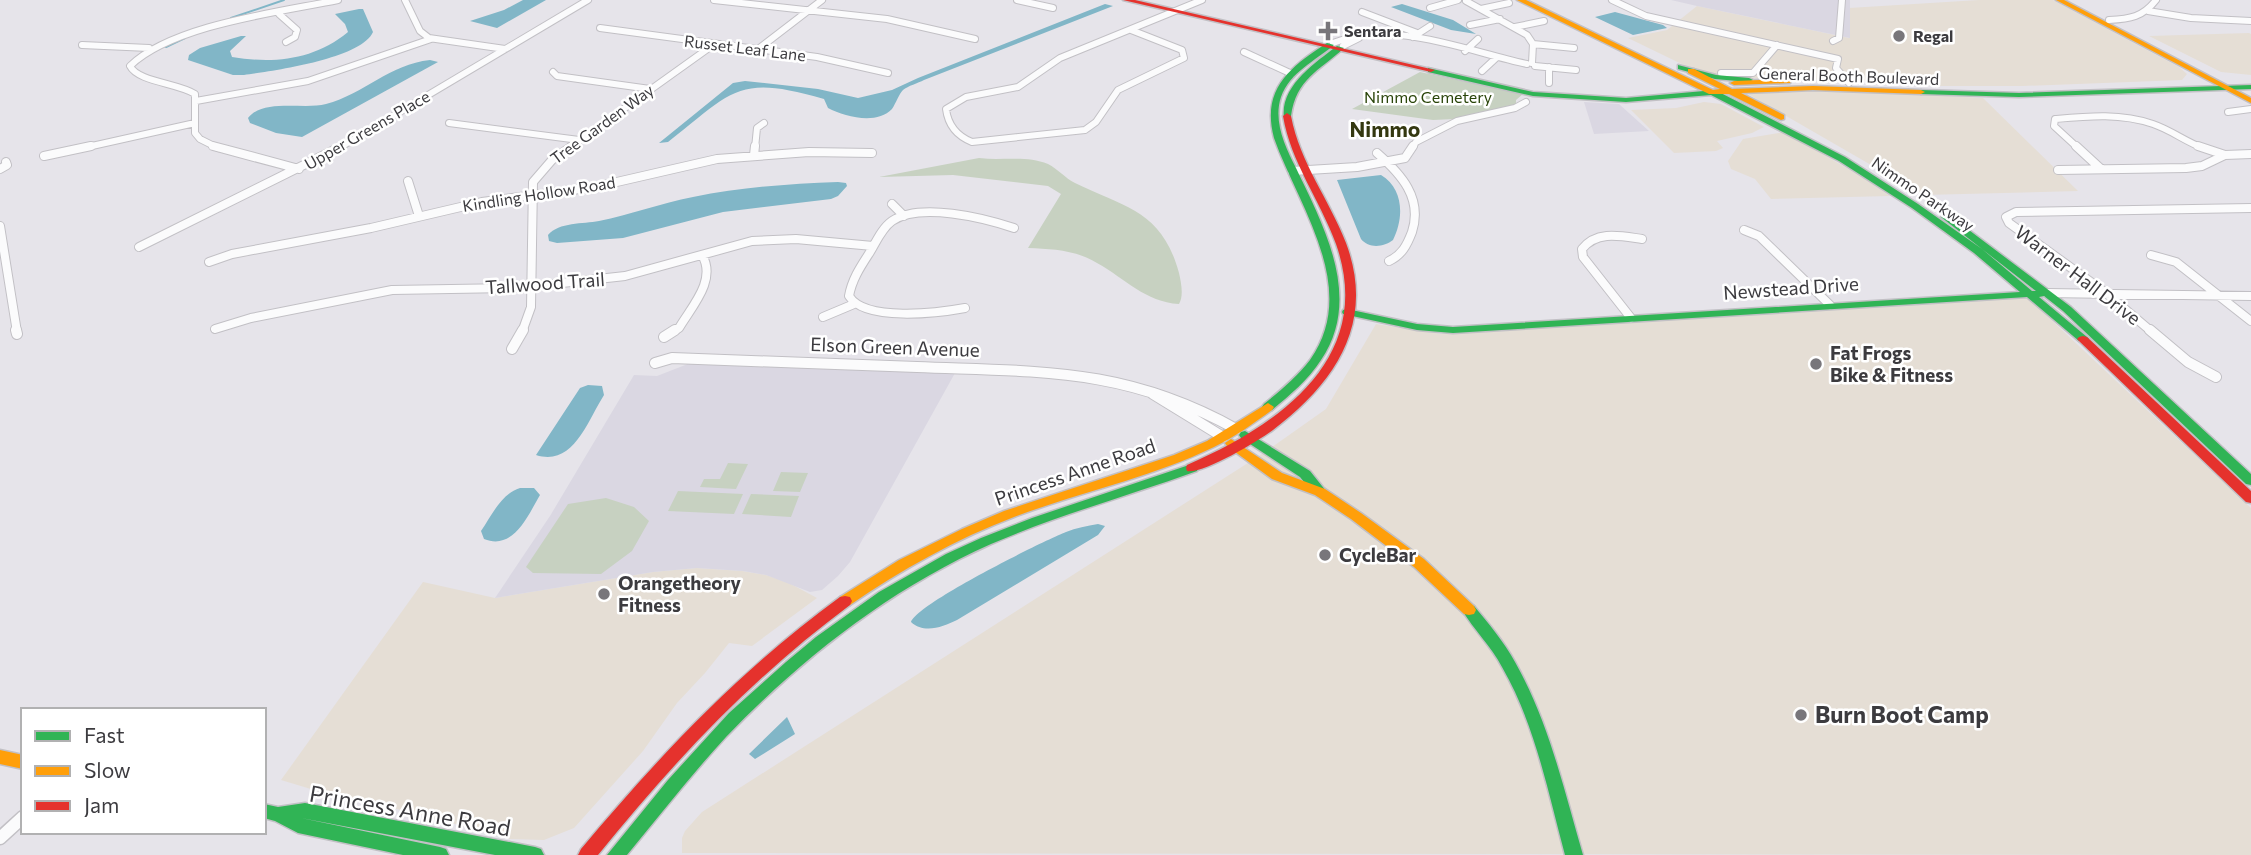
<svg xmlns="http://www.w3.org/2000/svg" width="2251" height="855" viewBox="0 0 2251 855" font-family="Commissioner,sans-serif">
	<rect width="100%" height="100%" fill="#e6e4ea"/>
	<!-- commercial -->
	<path fill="#e5ded5" d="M1979 0H2053L2179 67 2187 74 2182 80 2022 86H1939L1854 80 1736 78 1694 70 1628 38 1667 30 1697 6 1849 38V8Z
		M2249 33 2251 34V75L2221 72 2149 36Z
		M1838 90 1983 98 2078 191 1923 195 1748 94 1750 91Z
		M1704 102 1721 104 1764 127 1752 133 1717 141 1723 148 1716 151 1674 153 1631 110 1676 108Z
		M1785 132 1862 177 1890 196 1771 199 1755 179 1731 169 1728 161 1743 139Z
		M2027 297 2251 508V855L682 853V838L685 831 702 812 1262 454 1326 409 1376 324 1441 334Z
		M697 568 742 571 766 575 789 583 817 598 752 646 729 643 705 673 677 703 643 751 574 828 544 840 510 839 411 812 334 796 281 780 423 582 495 598 653 572Z"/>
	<!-- built -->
	<path fill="#dad7e2" d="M1671 0H1850V38L1697 6Z
		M1584 102 1619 104 1649 131 1594 134Z
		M693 362 955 373 850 562 838 576 822 590 810 592 766 575 743 571 697 568 653 572 495 598 550 516 634 375 657 376Z"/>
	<!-- green -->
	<path fill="#c7d1c1" d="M1420 72 1523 94 1516 100V105L1455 119 1433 120 1352 109Z
		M979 158C1002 161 1026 155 1048 164 1058 169 1065 178 1075 183 1127 208 1162 211 1179 273 1181 282 1184 296 1179 304 1145 302 1126 279 1097 263 1076 250 1052 249 1028 248L1061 194 1048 186 953 175 879 177Z
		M728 463 748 464 736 489 700 487 704 479H720Z
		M781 472 808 473 800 492 773 491Z
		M678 491 743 494 734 514 668 511Z
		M751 494 799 496 791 517 742 514Z
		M606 498 634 507 649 521 632 551 601 574 533 573 526 567 568 504Z"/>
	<!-- water -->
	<path fill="#81b6c7" d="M523 0H546L497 28 470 21 504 10Z
		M1105 4 1113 6 924 80C918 83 908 86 903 90 899 94 896 103 892 109 877 125 845 117 828 108L824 99C738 74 734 90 668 142L659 143 733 83 745 81 818 89 858 98 892 90 918 78Z
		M1402 4 1453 20 1476 34 1451 30 1391 7Z
		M359 9H363L373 32C361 59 272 71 244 75H233L188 60 189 55 200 48 241 36H246L230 51 232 57C274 64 314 60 348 32L345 24 335 14Z
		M1615 12 1663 25 1667 28 1633 35 1595 17Z
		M430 60 438 62 302 137 276 133 250 123 248 118C264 98 304 110 326 104 364 94 390 64 430 60Z
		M1381 175C1404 189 1404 218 1393 240 1384 247 1369 249 1361 239L1337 180Z
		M838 182 846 183 847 186 838 196 831 199 723 212 623 238 557 243 549 241 548 235C559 222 583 224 599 221 630 215 661 203 693 197 741 187 789 184 838 182Z
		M588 385 602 386 604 395C587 422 573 467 536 455L580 388Z
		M520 488H534L540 495C528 515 514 551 484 539L481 531C492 515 501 494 520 488Z
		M1098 524 1105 526 1098 535 957 620C943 627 924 634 911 622 918 603 1041 542 1066 532 1076 528 1087 526 1098 524Z
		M787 717 795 734 755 759 749 754Z"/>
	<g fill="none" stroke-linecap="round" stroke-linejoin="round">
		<!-- stream -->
		<path stroke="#81b6c7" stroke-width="2" d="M231 18 284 0
			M166 47 185 38"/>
		<!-- street-far3 casing -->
		<g stroke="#c2c0c5" stroke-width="8">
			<path id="street-far3" d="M405 0 420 31 429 38 505 49
				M714 0 887 19 975 39
				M1017 0 1053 8
				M1612 0 1646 16 1838 59 1836 68 1849 83
				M1466 1 1527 35 1533 44 1532 63
				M1430 8 1458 0
				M1481 9 1509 3
				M2148 11 2191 18 2251 21
				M1362 12 1417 33
				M279 14 297 30 295 37 286 42
				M2109 20C2130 19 2143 17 2156 0
				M1470 25 1500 19
				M1515 27 1544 21
				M600 28 817 57 888 73
				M1131 30 1182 50 1184 58 1118 90 1096 122 1085 130 972 142C957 136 948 125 946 109L966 97 1018 87 1060 58 1202 0
				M1413 37 1430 26
				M1833 41 1839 38 1842 0
				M1333 43C1394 19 1466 51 1527 64
				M1533 44 1574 48
				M82 45 149 48
				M1343 46 1359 38
				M757 50 822 0
				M1465 51 1478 39
				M1244 52 1292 74
				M1535 66 1576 70
				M1549 67V83
				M1482 71 1496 58
				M553 72 557 76 650 89
				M1721 73H1753L1777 45
				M196 101 308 81 431 39
				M2228 112 2251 109
				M449 123 579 140
				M83 148 195 123
				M218 148 200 139 195 133V94C178 83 138 82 130 66 172 25 280 12 338 0
				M339 148 588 0
				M569 148 713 45
				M755 148 757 128 764 123
				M1412 148 1416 142 1457 121 1515 108 1526 102
				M2078 148 2054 126 2055 119C2089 116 2121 113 2153 124 2171 130 2186 142 2203 148"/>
		</g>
		<!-- street-far2 casing -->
		<g stroke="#c2c0c5" stroke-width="10">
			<path id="street-far2" d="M213 146 299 169
				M2076 146 2101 169
				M2198 146 2225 155
				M1377 153C1401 174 1423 198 1412 232 1407 245 1402 255 1389 261
				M754 155 755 146
				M44 156 91 146
				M0 169 7 165 6 162
				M2058 170 2186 168 2202 166 2225 155 2251 154
				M1292 171 1357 167 1405 158 1413 146
				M408 181 419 216
				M892 204 904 216
				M0 226 17 332
				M1744 230 1759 236 1830 305
				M139 247 342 146
				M2151 255 2176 262 2251 321
				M209 262 232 254 371 228 482 202 595 187 717 159 809 152 872 153
				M2047 293 2251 296
				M965 308C938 313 865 322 849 296 852 279 861 266 870 252 876 242 882 228 892 221 920 202 984 218 1014 228
				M823 317 854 304
				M1631 318 1583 257 1582 249C1597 230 1621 236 1642 239
				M215 329 251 318 392 290 517 288 625 276 752 241 796 239 873 246
				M522 332 531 307 533 182 552 160 572 146
				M672 332 679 328C692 306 717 280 702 255
				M2152 332 2106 293 2009 223 2006 217 2016 212 2251 208"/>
		</g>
		<!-- street-far1 casing -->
		<g stroke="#c2c0c5" stroke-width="12">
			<path id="street-far1" d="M16 330 17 334
				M2150 330 2188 362 2216 377
				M664 337 675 330
				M512 349 523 330
				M655 363 672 358C754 361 835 364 917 367 1039 372 1125 367 1236 429
				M1153 394 1223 437"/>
		</g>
		<!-- street casing -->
		<g stroke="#c2c0c5" stroke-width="15">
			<path id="street" d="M0 838 23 817"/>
		</g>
		<!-- fast casing -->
		<g stroke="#c2c0c5" stroke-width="3">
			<path id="fast" d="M1327 43 1334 45C1315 61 1290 72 1281 97 1273 121 1285 147 1296 168 1324 227 1363 298 1321 360 1308 380 1290 395 1272 410L1268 411 1262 407 1264 404C1280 391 1297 377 1310 360 1361 288 1298 206 1274 138 1261 89 1290 67 1327 43Z
				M1337 46 1344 48C1319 71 1296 79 1291 116L1284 118C1280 86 1315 63 1337 46Z
				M1678 65 1716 75 1749 78 1753 80 1749 82 1715 79 1678 69Z
				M1428 68 1533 92 1626 98 1715 90 1845 157 1918 204 1982 249 1941 217 1943 215H1949L2071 307 2251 474V485L2246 484 2063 311 2044 296 2039 297 2087 337 2089 339 2087 341H2079L2027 297 1453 333 1417 330 1343 314 1342 312 1343 310 1347 309 1417 324 1453 327 2020 292 1974 253 1912 208 1839 161 1711 95 1626 102 1533 96 1428 72ZM1982 249 2036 291H2032Z
				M2251 85V89L2019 97 1921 94 1917 92 1921 90 2019 93Z
				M1245 431 1310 471 1326 491 1324 494H1314L1300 477 1241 438 1239 435 1241 432Z
				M1192 464 1197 465 1198 468 1197 471C1128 496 1058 515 991 544 890 589 802 658 726 737 691 775 660 815 627 855H607L668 780 729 713 786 662 816 637 879 592 946 554 981 538 1032 518Z
				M1469 605 1474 606C1489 624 1504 642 1515 662 1549 722 1564 790 1583 855H1565C1548 792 1535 724 1502 667 1491 646 1474 630 1462 610L1464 606Z
				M305 803 535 847 541 849 544 855H495L301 818 440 847 446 849 449 855H403L298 833 275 821 264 818V804L278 807Z"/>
		</g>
		<!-- slow casing -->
		<g stroke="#c2c0c5" stroke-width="3">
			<path id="slow" d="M1517 0H1526L1713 90 1720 89 1688 73V69H1694L1732 89 1813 86 1921 90 1925 92 1921 94 1813 90 1741 93 1784 115V119L1781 120 1729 94H1709Z
				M2056 0H2064L2251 98V103Z
				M1787 79 1791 81 1790 83 1734 85 1730 83 1734 81Z
				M1268 403 1274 407 1272 410C1254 423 1235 437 1214 447 1150 478 1080 492 1014 517 956 539 901 570 850 605L845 606 840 605 838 601 840 597 899 560 962 529 1004 511 1174 455 1207 441Z
				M1231 439 1282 473 1325 489 1361 513 1424 559 1474 606 1476 610 1474 614 1469 615 1464 614 1414 567 1351 519 1315 495 1272 479 1227 446 1225 443Z
				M0 750 23 755V769L0 764Z"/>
		</g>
		<!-- jam casing -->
		<g stroke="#c2c0c5" stroke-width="3">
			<path id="jam" d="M1123 0H1135L1435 70 1431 72Z
				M1287 113 1291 116C1300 163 1329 199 1346 243 1376 323 1335 383 1273 430 1258 441 1204 474 1187 471L1186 468 1187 465C1279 425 1376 358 1336 244 1320 200 1291 163 1283 116Z
				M2083 336 2087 337 2251 491V503L2246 502 2079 341 2077 339 2079 337Z
				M845 596 850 597 852 601 850 605C752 678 675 760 598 855H578L581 849C661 754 739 671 840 597Z"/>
		</g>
		<!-- street-far3 -->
		<use href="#street-far3" stroke="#fbfbfc" stroke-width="6"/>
		<!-- street-far2 -->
		<use href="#street-far2" stroke="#fbfbfc" stroke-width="8"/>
		<!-- street-far1 -->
		<use href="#street-far1" stroke="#fbfbfc" stroke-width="10"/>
		<!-- street -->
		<use href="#street" stroke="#fbfbfc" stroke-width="12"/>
		<!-- fast -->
		<use href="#fast" fill="#30b455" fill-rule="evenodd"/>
		<!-- slow -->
		<use href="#slow" fill="#ff9f0a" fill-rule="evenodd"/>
		<!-- jam -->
		<use href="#jam" fill="#e5322d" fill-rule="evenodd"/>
	</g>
	<!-- markers -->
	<g fill="#78767b" stroke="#fff" stroke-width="2.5">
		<path d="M1324.5 20.5h7v7h7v7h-7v7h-7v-7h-7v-7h7z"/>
		<circle cx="1899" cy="36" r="7"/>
		<circle cx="1816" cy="364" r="7"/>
		<circle cx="1325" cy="555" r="7"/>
		<circle cx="604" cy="594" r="7"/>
		<circle cx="1801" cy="715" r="7"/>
	</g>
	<g text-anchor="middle" stroke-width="5" stroke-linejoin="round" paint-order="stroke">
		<!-- far-poi labels -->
		<g font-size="16" font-weight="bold" fill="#3c3b3f" stroke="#fff" text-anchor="start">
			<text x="1344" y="37">Sentara</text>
			<text x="1913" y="42">Regal</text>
		</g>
		<!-- far-street labels -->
		<g font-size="16" fill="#3c3b3f" stroke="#fff">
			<text transform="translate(745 48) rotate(7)" y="6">Russet Leaf Lane</text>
			<text transform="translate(1849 76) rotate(2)" y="6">General Booth Boulevard</text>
			<text transform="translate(602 124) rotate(-36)" y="6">Tree Garden Way</text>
			<text transform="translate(367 130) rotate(-30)" y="6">Upper Greens Place</text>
			<text transform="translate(539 194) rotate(-9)" y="6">Kindling Hollow Road</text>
			<text transform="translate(1923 194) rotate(34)" y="6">Nimmo Parkway</text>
		</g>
		<!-- far-park labels -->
		<g font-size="16" fill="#294409" stroke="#fff">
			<text x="1428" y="103">Nimmo Cemetery</text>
		</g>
		<!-- street labels -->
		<g font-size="19" fill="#3c3b3f" stroke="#fff">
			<text transform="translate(2078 275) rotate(37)" y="7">Warner Hall Drive</text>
			<text transform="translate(545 283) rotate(-4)" y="7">Tallwood Trail</text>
			<text transform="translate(1791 288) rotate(-4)" y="7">Newstead Drive</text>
			<text transform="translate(895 347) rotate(2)" y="7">Elson Green Avenue</text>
			<text transform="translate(1075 472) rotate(-19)" y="7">Princess Anne Road</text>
		</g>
		<!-- poi labels -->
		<g font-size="19" font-weight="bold" fill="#3c3b3f" stroke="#fff" text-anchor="start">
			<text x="1830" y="360">Fat Frogs<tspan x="1830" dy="22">Bike &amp; Fitness</tspan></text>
			<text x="1339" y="562">CycleBar</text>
			<text x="618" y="590">Orangetheory<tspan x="618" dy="22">Fitness</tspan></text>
		</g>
		<!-- far-district labels -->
		<g font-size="21" font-weight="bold" fill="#343810" stroke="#fff">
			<text x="1385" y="137">Nimmo</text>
		</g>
		<!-- near-poi labels -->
		<g font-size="23" font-weight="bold" fill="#3c3b3f" stroke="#fff" text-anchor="start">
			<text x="1815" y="723">Burn Boot Camp</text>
		</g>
		<!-- near-street labels -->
		<g font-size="23" fill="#3c3b3f" stroke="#fff">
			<text transform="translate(410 811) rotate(10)" y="8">Princess Anne Road</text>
		</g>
	</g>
	<!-- legend -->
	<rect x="21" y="708" width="245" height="126" fill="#ffffff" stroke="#b1b1b2" stroke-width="2"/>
	<rect x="35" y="731" width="35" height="10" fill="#30b455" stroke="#b1b1b2" stroke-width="2"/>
	<text x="84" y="743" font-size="21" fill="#3c3b3f">Fast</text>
	<rect x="35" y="766" width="35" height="10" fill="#ff9f0a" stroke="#b1b1b2" stroke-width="2"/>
	<text x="84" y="778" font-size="21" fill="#3c3b3f">Slow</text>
	<rect x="35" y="801" width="35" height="10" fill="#e5322d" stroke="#b1b1b2" stroke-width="2"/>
	<text x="84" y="813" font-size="21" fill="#3c3b3f">Jam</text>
</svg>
